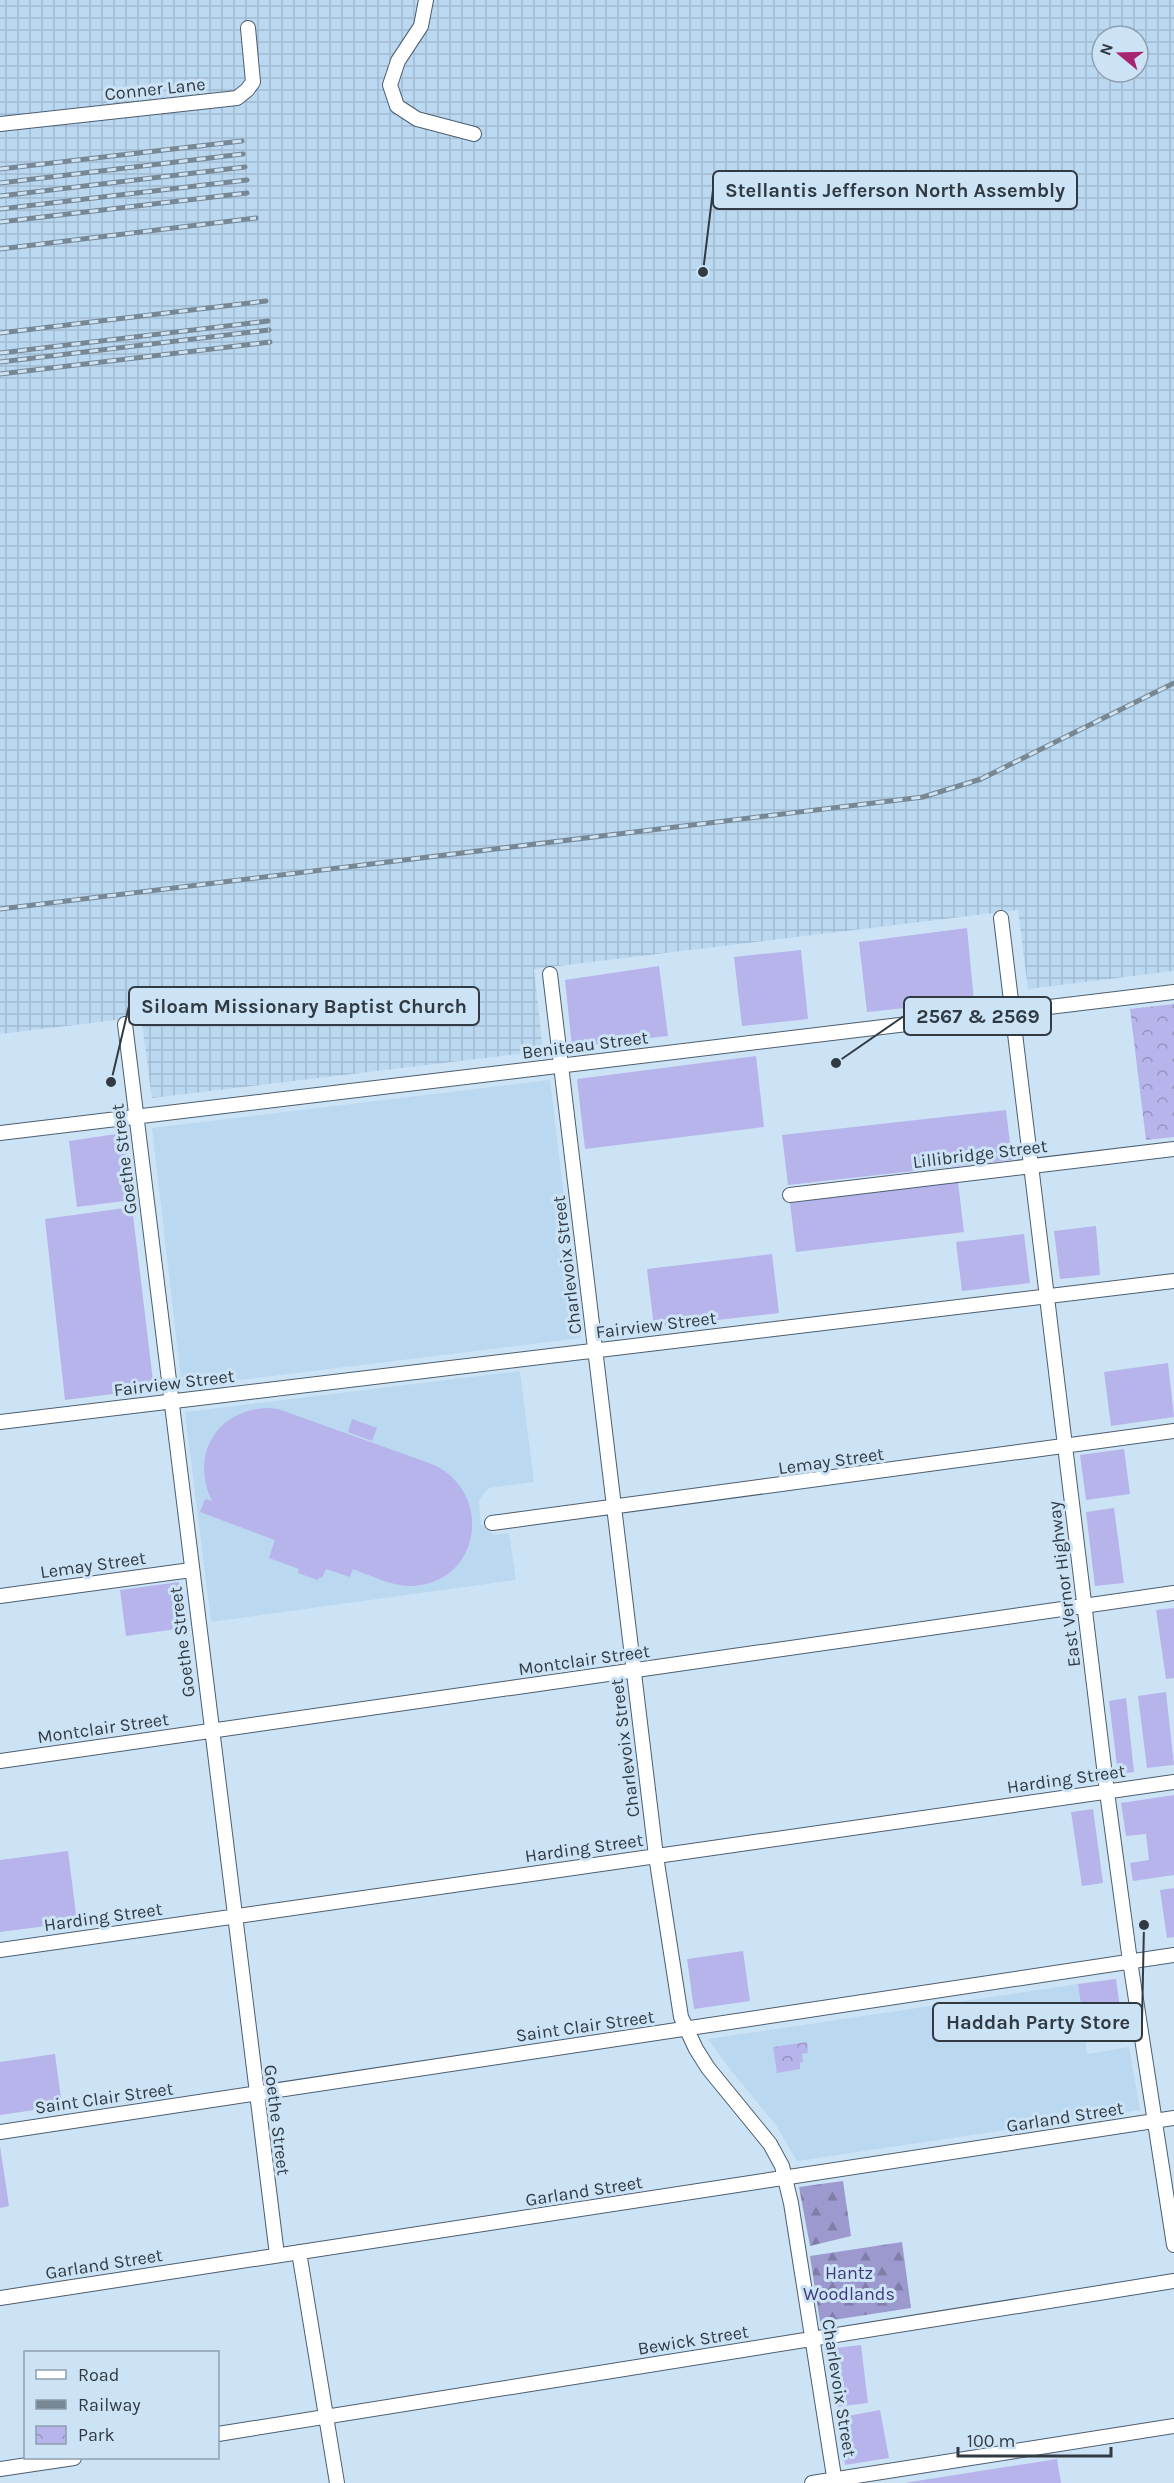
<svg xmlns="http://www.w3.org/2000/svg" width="1174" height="2483" viewBox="0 0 1174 2483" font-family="Karla,sans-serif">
	<defs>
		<pattern id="industrial-grid" width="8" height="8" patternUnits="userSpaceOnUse" patternTransform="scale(1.5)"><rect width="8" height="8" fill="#bbd8f1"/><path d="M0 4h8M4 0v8" fill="none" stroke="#a1bad0"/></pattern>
		<pattern id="forest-firs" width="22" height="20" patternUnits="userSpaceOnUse" patternTransform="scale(1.5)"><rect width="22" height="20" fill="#9c99ce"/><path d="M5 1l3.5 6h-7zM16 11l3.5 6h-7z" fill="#807ea9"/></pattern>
		<pattern id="park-crowns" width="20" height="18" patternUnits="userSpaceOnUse" patternTransform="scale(1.5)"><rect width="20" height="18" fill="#b6b4ea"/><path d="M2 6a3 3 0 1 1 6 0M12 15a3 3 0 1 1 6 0" fill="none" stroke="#9593bf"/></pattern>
	</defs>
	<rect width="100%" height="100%" fill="#cce3f6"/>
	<!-- built -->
	<path fill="#bbd8f1" d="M550 1080 581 1338 182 1387 152 1128Z
		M520 1371 534 1482 489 1488 479 1500 481 1524 494 1535 509 1533 516 1580 211 1622 185 1412Z
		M1078 1984 1087 2054 1129 2047 1140 2110 797 2161 776 2125 729 2068 708 2039Z"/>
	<!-- industrial -->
	<path fill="url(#industrial-grid)" fill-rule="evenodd" d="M0 0H1174V971L1028 989 1018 910 534 969 543 1051 152 1098 141 1017 0 1034ZM1102 36H1138V72H1102Z"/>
	<!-- grass -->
	<path fill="#b6b4ea" d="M967 928 974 1001 867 1012 859 942Z
		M801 950 808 1019 742 1026 734 957Z
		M659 966 668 1036 572 1047 565 980Z
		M756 1056 764 1127 585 1149 577 1079Z
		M1006 1110 1012 1160 788 1185 782 1135Z
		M123 1133 132 1200 77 1207 69 1141Z
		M958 1182 964 1232 796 1252 790 1203Z
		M132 1207 154 1389 65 1400 45 1219Z
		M1096 1226 1100 1275 1060 1279 1054 1231Z
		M1024 1234 1030 1283 962 1291 956 1242Z
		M772 1254 779 1313 654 1327 647 1269Z
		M1168 1363 1174 1417 1111 1426 1104 1372Z
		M267 1408 278 1409 429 1463C493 1487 484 1581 414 1586 393 1587 372 1576 353 1569L350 1577 326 1569 322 1578 319 1577 318 1580 298 1573 299 1569 269 1558 275 1540 200 1512 205 1499 212 1501C190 1455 216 1410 267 1408Z
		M352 1419 377 1428 372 1441 348 1432Z
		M1124 1449 1130 1494 1086 1500 1080 1455Z
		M1114 1508 1124 1583 1095 1586 1086 1512Z
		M179 1582 184 1628 126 1636 120 1590Z
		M1174 1608V1678L1166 1679 1156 1610Z
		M1166 1692 1174 1765 1147 1768 1138 1696Z
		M1126 1698 1134 1772 1118 1774 1109 1701Z
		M1174 1795V1875L1133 1881 1130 1863 1149 1860 1146 1834 1126 1836 1121 1803Z
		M1093 1809 1103 1883 1082 1886 1071 1812Z
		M68 1851 77 1922 0 1932V1860Z
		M1174 1888V1937L1167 1938 1160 1890Z
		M743 1951 750 2001 694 2009 687 1959Z
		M1116 1979 1124 2037 1086 2042 1078 1984Z
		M55 2054 62 2106 0 2115V2062Z
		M0 2146 9 2206 0 2208Z
		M861 2345 868 2403 835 2407 827 2349Z
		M880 2410 889 2458 845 2465 837 2418Z
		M1057 2459 1061 2483H904Z"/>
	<!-- forest -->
	<path fill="url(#forest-firs)" d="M843 2181 851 2236 810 2246 799 2187Z
		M902 2242 911 2308 820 2322 810 2256Z"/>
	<!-- park -->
	<path fill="url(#park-crowns)" d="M1174 1004V1137L1146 1140 1130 1009Z
		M807 2042 808 2053 802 2054 803 2062 800 2063V2069L777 2073 773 2047Z"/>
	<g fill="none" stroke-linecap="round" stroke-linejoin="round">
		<!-- minor casing -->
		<g stroke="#4b5e6f" stroke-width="16">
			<path id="minor" d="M426 0 421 26 398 61 390 85 397 106 417 119 474 134
				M0 124 237 98 247 90 253 82 248 28
				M1001 918 1107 1792 1130 1961 1174 2245
				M550 974 656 1856 681 2017 696 2049 708 2068 770 2144 782 2166 791 2203 835 2483
				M125 1024 277 2255
				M0 1133 1174 992
				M790 1195 1174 1149
				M0 1422 1174 1281
				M492 1523 1174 1431
				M0 1596 191 1570
				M0 1761 1174 1593
				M0 1950 1174 1782
				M0 2132 1174 1955
				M299 2252 337 2483
				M0 2298 1174 2118
				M218 2434 1174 2281
				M0 2469 74 2458
				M812 2483 1174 2426"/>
		</g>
		<!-- minor -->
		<use href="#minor" stroke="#fff" stroke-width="14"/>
		<!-- rail casing -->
		<g stroke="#778794" stroke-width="5">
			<path id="rail" d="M0 169 242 141
				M0 183 243 154
				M0 196 245 167
				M0 209 247 180
				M0 222 247 193
				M0 249 256 218
				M0 333 266 301
				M0 353 268 321
				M0 362 269 330
				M0 374 270 342
				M0 909 923 797 981 779 1174 683"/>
		</g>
		<!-- rail -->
		<use href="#rail" stroke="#cce3f6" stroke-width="3" stroke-dasharray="9" stroke-linecap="butt"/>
	</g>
	<g text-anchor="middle" stroke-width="6" stroke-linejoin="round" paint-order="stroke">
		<!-- street labels -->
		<g font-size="18" fill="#313a42" stroke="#cce3f6">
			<text transform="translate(155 89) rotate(-6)" y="6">Conner Lane</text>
			<text transform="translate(585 1045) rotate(-7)" y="6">Beniteau Street</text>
			<text transform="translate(980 1154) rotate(-7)" y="6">Lillibridge Street</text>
			<text transform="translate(124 1159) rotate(-97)" y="6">Goethe Street</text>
			<text transform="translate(567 1265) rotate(-97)" y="6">Charlevoix Street</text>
			<text transform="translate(656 1325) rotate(-7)" y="6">Fairview Street</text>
			<text transform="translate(174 1383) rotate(-7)" y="6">Fairview Street</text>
			<text transform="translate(831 1461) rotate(-8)" y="6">Lemay Street</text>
			<text transform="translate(93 1565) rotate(-8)" y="6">Lemay Street</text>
			<text transform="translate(1064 1584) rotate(-97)" y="6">East Vernor Highway</text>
			<text transform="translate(182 1642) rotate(-97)" y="6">Goethe Street</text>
			<text transform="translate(584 1660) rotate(-8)" y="6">Montclair Street</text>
			<text transform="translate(103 1728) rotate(-8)" y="6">Montclair Street</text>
			<text transform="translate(625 1748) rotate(-97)" y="6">Charlevoix Street</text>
			<text transform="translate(1066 1779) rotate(-8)" y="6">Harding Street</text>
			<text transform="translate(584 1848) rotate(-8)" y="6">Harding Street</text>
			<text transform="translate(103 1917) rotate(-8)" y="6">Harding Street</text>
			<text transform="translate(585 2026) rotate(-8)" y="6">Saint Clair Street</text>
			<text transform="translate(104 2098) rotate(-8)" y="6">Saint Clair Street</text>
			<text transform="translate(1065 2117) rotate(-9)" y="6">Garland Street</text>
			<text transform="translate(277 2120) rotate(83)" y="6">Goethe Street</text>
			<text transform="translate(584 2191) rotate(-9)" y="6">Garland Street</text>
			<text transform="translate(104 2264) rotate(-9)" y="6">Garland Street</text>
			<text transform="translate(693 2340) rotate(-9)" y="6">Bewick Street</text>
			<text transform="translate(839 2388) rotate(81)" y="6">Charlevoix Street</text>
		</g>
		<!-- park labels -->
		<g font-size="18" fill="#413879" stroke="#cce3f6">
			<text x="849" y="2279">Hantz<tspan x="849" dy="21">Woodlands</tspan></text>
		</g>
	</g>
	<!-- callouts -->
	<path fill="none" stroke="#313a42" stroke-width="2" d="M703 272L713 190M111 1082L129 1006M836 1063L904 1016M1144 1925L1142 2022"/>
	<g fill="#313a42" stroke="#cce3f6" stroke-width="2">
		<circle cx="703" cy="272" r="6"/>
		<circle cx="111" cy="1082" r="6"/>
		<circle cx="836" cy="1063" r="6"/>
		<circle cx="1144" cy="1925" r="6"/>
	</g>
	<g fill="#cce3f6" stroke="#313a42" stroke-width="2">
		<rect x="713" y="171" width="364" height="38" rx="6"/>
		<rect x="129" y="987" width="350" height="38" rx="6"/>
		<rect x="904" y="997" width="147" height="38" rx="6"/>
		<rect x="933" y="2003" width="209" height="38" rx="6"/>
	</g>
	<g font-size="20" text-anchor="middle" font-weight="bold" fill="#313a42">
		<text x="895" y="197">Stellantis Jefferson North Assembly</text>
		<text x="304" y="1013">Siloam Missionary Baptist Church</text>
		<text x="978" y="1023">2567 &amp; 2569</text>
		<text x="1038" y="2029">Haddah Party Store</text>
	</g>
	<!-- legend -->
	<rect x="24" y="2351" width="195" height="108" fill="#cce3f6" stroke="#8e9fae" stroke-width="1.5"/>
	<rect x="36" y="2370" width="30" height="9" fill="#ffffff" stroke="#8e9fae" stroke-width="1.5"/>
	<text x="78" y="2381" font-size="18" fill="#313a42">Road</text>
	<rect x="36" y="2400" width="30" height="9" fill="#778794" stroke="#8e9fae" stroke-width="1.5"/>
	<text x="78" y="2411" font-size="18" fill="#313a42">Railway</text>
	<rect x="36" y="2426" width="30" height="18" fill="url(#park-crowns)" stroke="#8e9fae" stroke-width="1.5"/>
	<text x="78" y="2441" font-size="18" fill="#313a42">Park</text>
	<!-- north arrow -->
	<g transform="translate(1120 54) rotate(289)"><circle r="28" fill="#cce3f6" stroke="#8e9fae" stroke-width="1.5"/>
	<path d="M0-4.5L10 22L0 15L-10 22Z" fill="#a72470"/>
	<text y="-9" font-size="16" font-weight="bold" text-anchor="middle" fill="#313a42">N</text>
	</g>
	<!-- scale -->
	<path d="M958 2447v9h153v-9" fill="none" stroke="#313a42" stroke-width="3"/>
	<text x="967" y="2447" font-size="18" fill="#313a42" stroke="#cce3f6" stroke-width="4.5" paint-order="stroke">100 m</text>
</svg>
